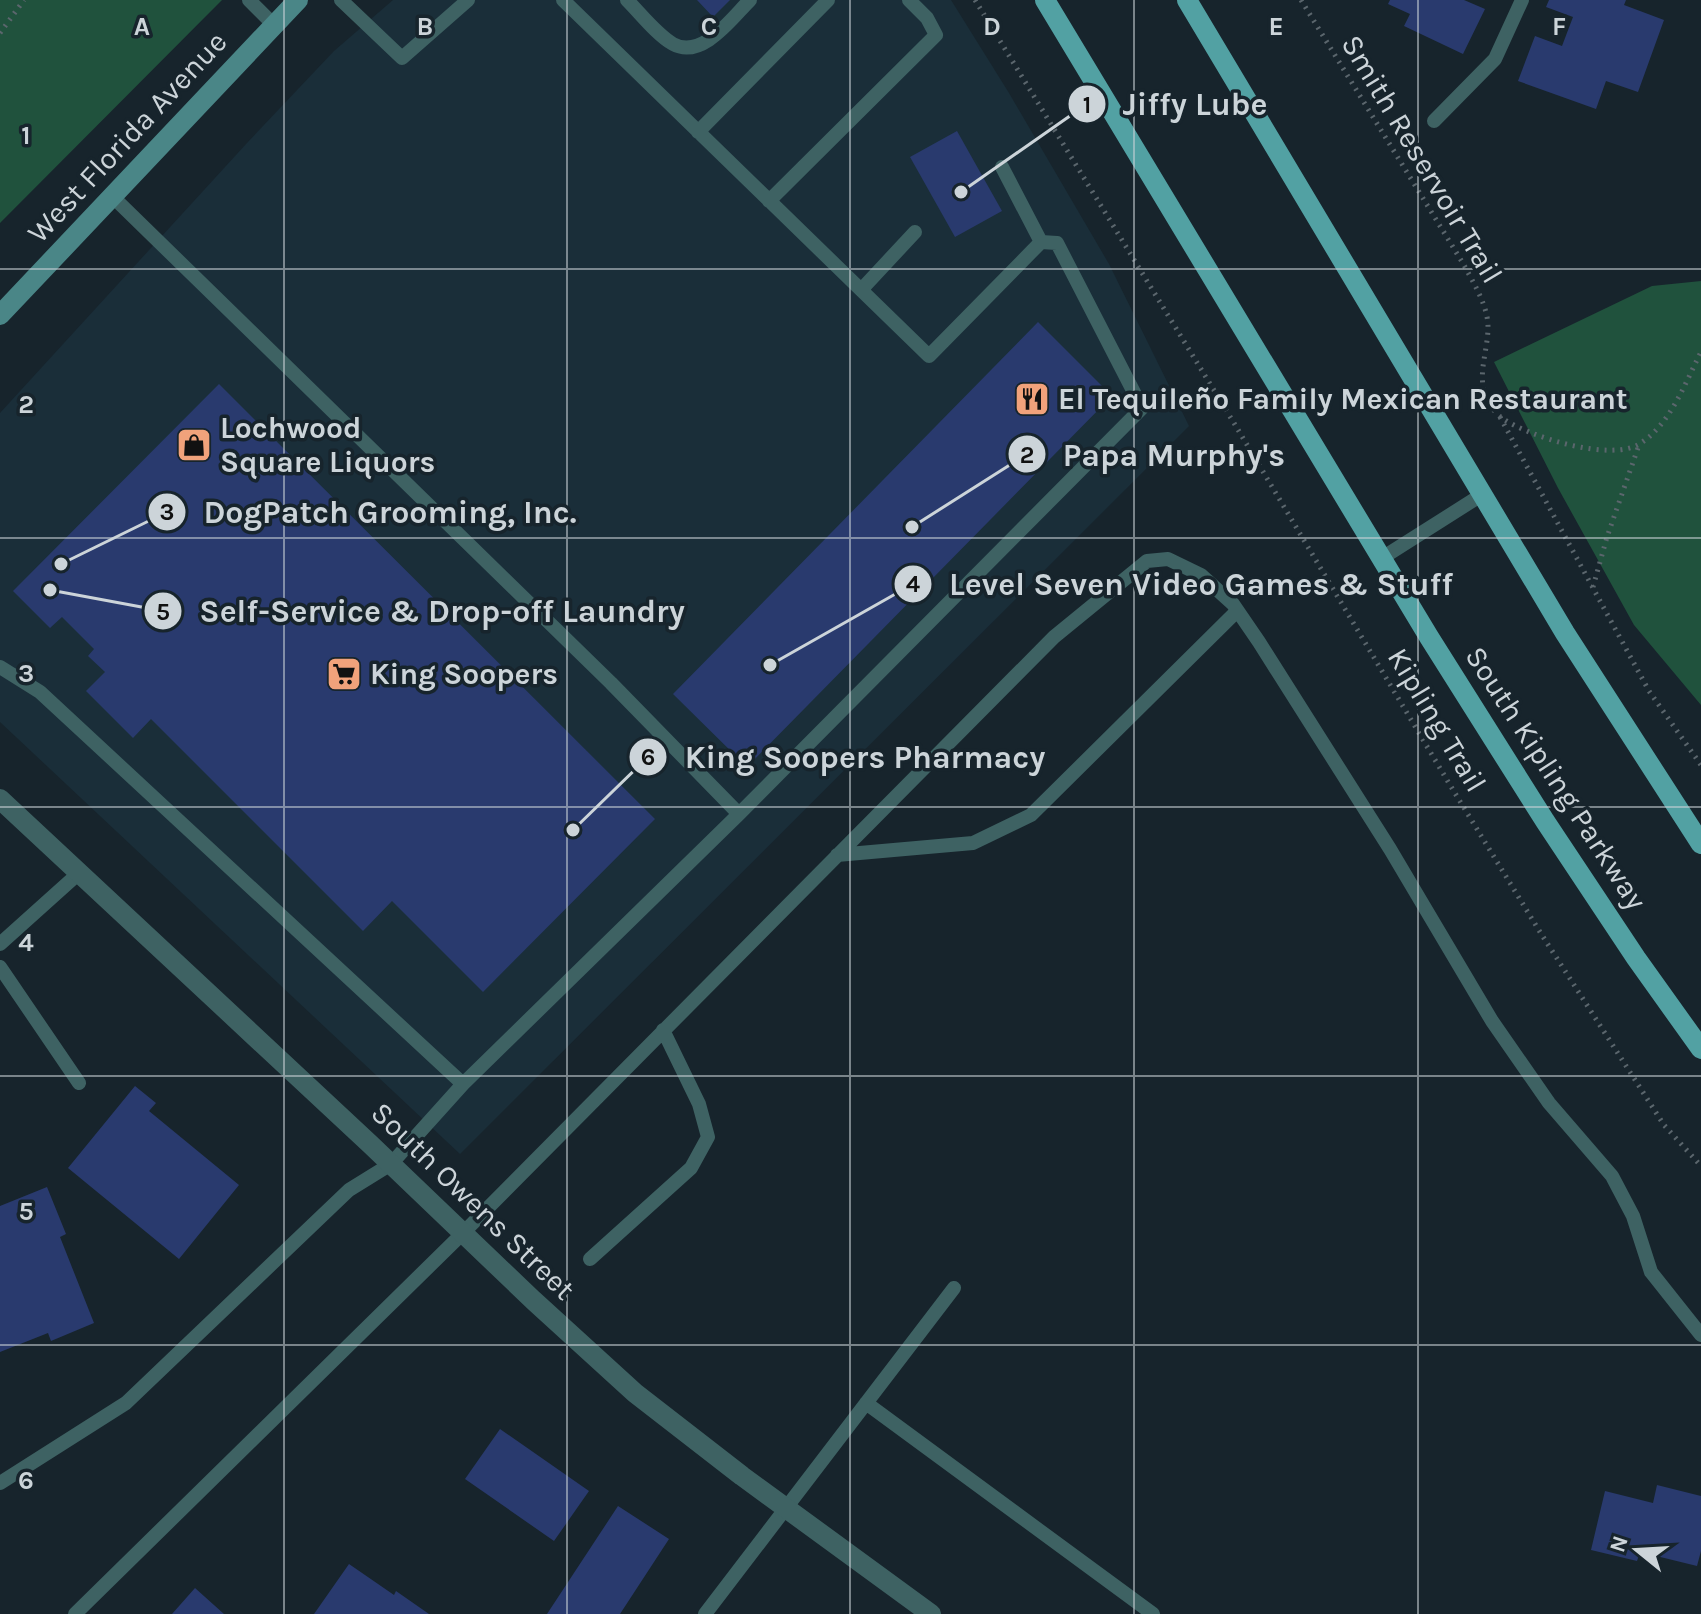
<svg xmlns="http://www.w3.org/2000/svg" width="1701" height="1614" viewBox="0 0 1701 1614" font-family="Karla,sans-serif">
	<rect width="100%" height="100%" fill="#17242c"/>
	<!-- built -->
	<path fill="#1a2e39" d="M393 0H951L1009 93 1109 264 1189 426 460 1154 0 722V413L247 143 334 51Z"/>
	<!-- green -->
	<path fill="#20523d" d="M0 0H222L0 223Z
		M1701 281V705L1634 625 1558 488 1494 362 1652 286Z"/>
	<!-- building -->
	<path fill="#293a6e" d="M697 0H730L713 17Z
		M1390 0H1464L1485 9 1463 54 1404 26 1410 14 1388 4Z
		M1549 0H1626L1624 5 1664 20 1638 92 1606 81 1596 109 1518 81 1535 36 1562 46 1573 17 1546 7Z
		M957 131 1002 211 955 237 910 157Z
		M1038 322 1112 396 747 767 673 694Z
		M219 384 655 819 483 992 392 901 363 931 151 719 133 738 86 691 105 672 88 656 94 649 62 617 50 628 13 591Z
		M135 1086 156 1103 149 1111 239 1185 179 1259 68 1168Z
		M47 1187 66 1234 60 1237 94 1323 51 1341 48 1333 0 1352V1206Z
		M500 1429 589 1491 554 1541 465 1479Z
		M1657 1485 1701 1496V1551L1697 1566 1640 1552 1637 1561 1591 1550 1605 1491 1653 1503Z
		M618 1506 669 1539 620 1614H547Z
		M349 1564 394 1595 396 1591 429 1614H314Z
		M195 1588 224 1614H172Z"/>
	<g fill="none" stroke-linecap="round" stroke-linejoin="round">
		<!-- path -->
		<path stroke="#5b666d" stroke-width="5" stroke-dasharray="2 6" stroke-linecap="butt" d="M975 0 1234 423 1450 785 1540 932 1664 1125 1701 1166
			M1301 0 1464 265C1474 284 1488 306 1488 327 1488 352 1476 376 1487 399 1490 406 1496 414 1502 418 1529 437 1612 463 1641 443 1671 423 1685 383 1701 352
			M0 33 24 0
			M1500 417 1649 691 1701 765
			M1593 587 1607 537 1639 445"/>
		<!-- lane -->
		<path stroke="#3e6263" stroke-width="14" d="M249 0 273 24
			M341 0 402 58 468 0
			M627 0C640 13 657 35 673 44 702 60 732 18 750 0
			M1434 121 1495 59 1522 0
			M698 132 828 0
			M1002 167 1041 242
			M112 196 611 683 739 814
			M769 201 936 35 927 18 909 0
			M861 290 915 232
			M1382 558 1483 494
			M0 667 40 692 463 1084
			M837 855 973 843 1031 815 1237 611
			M0 944 79 873
			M0 967 79 1083
			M590 1259 691 1168 708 1137 699 1104 663 1030
			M866 1403 1153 1614
			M0 1483 126 1403 349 1190 391 1164 463 1084 739 814 1142 408 1057 243 1041 242 929 356 563 0
			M75 1614 463 1233 1054 637 1147 561 1168 559 1201 575 1233 604 1259 642 1390 849 1492 1021 1549 1103 1612 1176 1633 1216 1651 1272 1701 1335
			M705 1614 954 1288"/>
		<!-- street -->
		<path stroke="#3e6263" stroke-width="20" d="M0 799 370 1144 533 1300 635 1393 742 1476 931 1614"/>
		<!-- secondary -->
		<path stroke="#4a8687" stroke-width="20" d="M0 315 298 0"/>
		<!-- primary -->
		<path stroke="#52a1a3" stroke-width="20" d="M1045 0 1429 637 1545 821 1636 958 1701 1049
			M1187 0 1565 633 1701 844"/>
	</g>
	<!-- grid -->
	<path fill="none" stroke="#ccd4d9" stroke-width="2" stroke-opacity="0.55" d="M284 0V1614M567 0V1614M850 0V1614M1134 0V1614M1418 0V1614M0 269H1701M0 538H1701M0 807H1701M0 1076H1701M0 1345H1701"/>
	<!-- icons -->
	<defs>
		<g id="restaurant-square" transform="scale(1.8)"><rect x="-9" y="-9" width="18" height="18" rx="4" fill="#f1a27b" stroke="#17242c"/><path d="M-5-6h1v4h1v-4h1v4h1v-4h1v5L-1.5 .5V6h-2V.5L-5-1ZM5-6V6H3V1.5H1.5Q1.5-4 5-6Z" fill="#111"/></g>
		<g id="shop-square" transform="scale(1.8)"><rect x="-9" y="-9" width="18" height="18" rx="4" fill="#f1a27b" stroke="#17242c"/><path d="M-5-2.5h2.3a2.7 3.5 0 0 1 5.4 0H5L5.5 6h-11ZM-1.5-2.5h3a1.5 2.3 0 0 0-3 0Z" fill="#111"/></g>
		<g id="supermarket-square" transform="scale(1.8)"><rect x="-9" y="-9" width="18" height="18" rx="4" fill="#f1a27b" stroke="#17242c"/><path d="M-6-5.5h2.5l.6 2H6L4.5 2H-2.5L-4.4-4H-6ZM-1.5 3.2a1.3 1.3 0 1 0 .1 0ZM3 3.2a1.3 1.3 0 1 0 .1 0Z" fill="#111"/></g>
	</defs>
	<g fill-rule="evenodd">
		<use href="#restaurant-square" x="1032" y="399"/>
		<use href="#shop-square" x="194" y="445"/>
		<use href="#supermarket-square" x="344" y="674"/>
	</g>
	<g text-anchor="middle" stroke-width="7" stroke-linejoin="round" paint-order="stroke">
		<!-- street labels -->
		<g font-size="30" fill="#ccd4d9" stroke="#17242c">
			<text transform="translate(127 137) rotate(-47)" y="10">West Florida Avenue</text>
			<text transform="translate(1422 159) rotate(59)" y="10">Smith Reservoir Trail</text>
			<text transform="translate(1437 720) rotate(59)" y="10">Kipling Trail</text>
			<text transform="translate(1556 778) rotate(57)" y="10">South Kipling Parkway</text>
			<text transform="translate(473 1201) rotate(44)" y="10">South Owens Street</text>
		</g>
		<!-- poi labels -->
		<g font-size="30" font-weight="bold" fill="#ccd4d9" stroke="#17242c" text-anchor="start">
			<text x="1058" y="409">El Tequileño Family Mexican Restaurant</text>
			<text x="220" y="438">Lochwood<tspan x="220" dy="34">Square Liquors</tspan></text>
			<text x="370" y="684">King Soopers</text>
		</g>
	</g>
	<g font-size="26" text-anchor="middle" font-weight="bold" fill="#ccd4d9" stroke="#17242c" stroke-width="7" stroke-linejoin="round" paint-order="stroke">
		<text x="142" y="35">A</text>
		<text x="425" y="35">B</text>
		<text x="709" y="35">C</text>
		<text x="992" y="35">D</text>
		<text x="1276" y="35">E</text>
		<text x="1559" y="35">F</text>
		<text x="26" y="144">1</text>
		<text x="26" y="413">2</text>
		<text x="26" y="682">3</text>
		<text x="26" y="951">4</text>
		<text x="26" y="1220">5</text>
		<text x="26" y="1489">6</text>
	</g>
	<!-- callouts -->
	<path fill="none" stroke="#ccd4d9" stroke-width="3" d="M961 192L1087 104M912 527L1027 454M61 564L167 512M770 665L913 584M50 590L163 611M573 830L648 757"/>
	<g fill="#ccd4d9" stroke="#17242c" stroke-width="3">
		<circle cx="961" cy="192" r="8"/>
		<circle cx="912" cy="527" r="8"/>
		<circle cx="61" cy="564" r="8"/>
		<circle cx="770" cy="665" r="8"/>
		<circle cx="50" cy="590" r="8"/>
		<circle cx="573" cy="830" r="8"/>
		<circle cx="1087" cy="104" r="20"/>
		<circle cx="1027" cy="454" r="20"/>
		<circle cx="167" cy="512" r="20"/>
		<circle cx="913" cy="584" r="20"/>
		<circle cx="163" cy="611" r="20"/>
		<circle cx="648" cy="757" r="20"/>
	</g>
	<g font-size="24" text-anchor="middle" font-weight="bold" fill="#111">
		<text x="1087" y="113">1</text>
		<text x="1027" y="463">2</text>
		<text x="167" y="520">3</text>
		<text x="913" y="592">4</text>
		<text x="163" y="620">5</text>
		<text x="648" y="765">6</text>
	</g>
	<g font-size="32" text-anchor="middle" font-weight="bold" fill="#ccd4d9" stroke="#17242c" stroke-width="7" stroke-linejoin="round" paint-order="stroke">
		<text x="1195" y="115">Jiffy Lube</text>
		<text x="1174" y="466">Papa Murphy's</text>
		<text x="390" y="523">DogPatch Grooming, Inc.</text>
		<text x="1201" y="595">Level Seven Video Games &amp; Stuff</text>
		<text x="442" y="622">Self-Service &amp; Drop-off Laundry</text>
		<text x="865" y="768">King Soopers Pharmacy</text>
	</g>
	<!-- north arrow -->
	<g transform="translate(1637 1550) rotate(288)" stroke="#17242c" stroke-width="6" paint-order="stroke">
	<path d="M0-6L14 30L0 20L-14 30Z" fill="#ccd4d9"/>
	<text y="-12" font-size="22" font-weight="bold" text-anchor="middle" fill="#ccd4d9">N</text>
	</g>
</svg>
